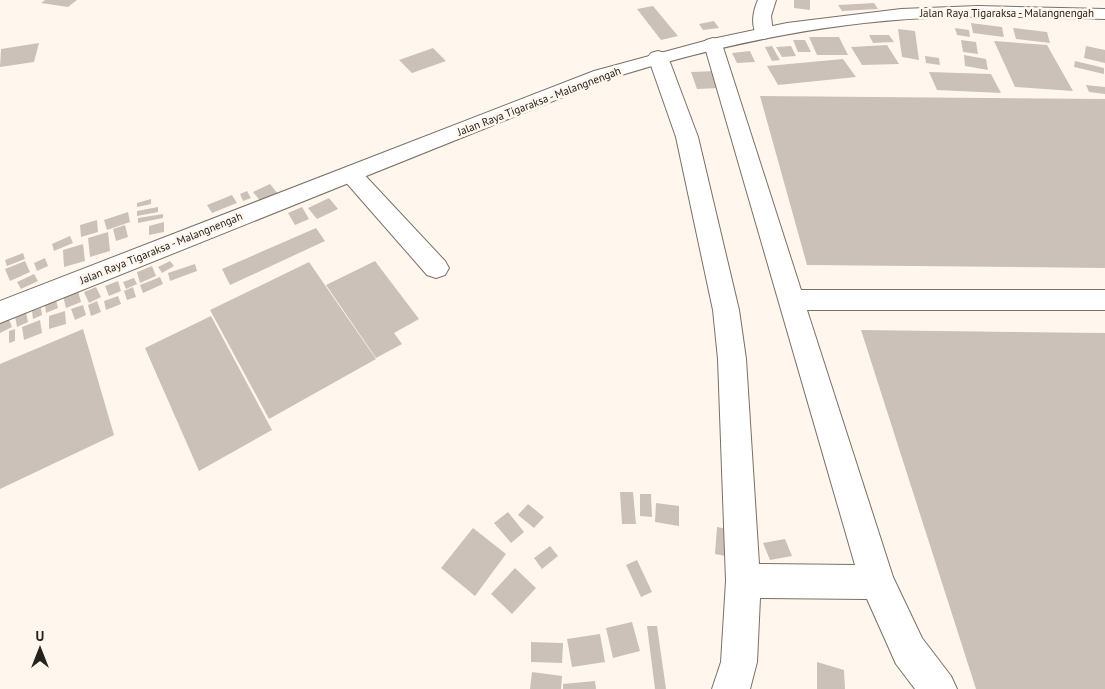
<svg xmlns="http://www.w3.org/2000/svg" width="1105" height="689" viewBox="0 0 1105 689" font-family="'PT Sans',sans-serif">
	<rect width="100%" height="100%" fill="#fff7ee"/>
	<!-- building -->
	<path fill="#ccc1b8" d="M45 0H77L68 7 41 3Z
		M794 0H810V10L794 8Z
		M874 3 878 9 842 11 838 5Z
		M653 6 678 36 661 40 637 9Z
		M714 21 719 28 703 30 699 24Z
		M971 23 1002 27 1004 37 973 33Z
		M955 28 969 30 970 37 957 35Z
		M1013 28 1047 32 1050 43 1016 39Z
		M898 29 915 31 919 60 902 57Z
		M869 35H889L894 42 873 43Z
		M809 37H839L848 55H817Z
		M793 40H805L811 52H798Z
		M961 40 976 42 978 54 963 52Z
		M994 41 1047 45 1073 91 1015 87Z
		M39 43 34 62 0 67 1 49Z
		M887 45 899 64 862 65 851 47Z
		M772 46 780 60 772 61 765 47Z
		M791 46 796 56 782 57 776 47Z
		M1086 46 1105 50V63L1084 58Z
		M433 48 446 61 412 73 399 60Z
		M750 51 755 62 737 63 732 53Z
		M964 55 986 59 988 70 965 66Z
		M925 56 939 58 940 65 926 63Z
		M843 59 856 77 778 85 767 66Z
		M1075 61 1104 68V74L1074 67Z
		M714 71 720 88 697 89 691 72Z
		M929 72 991 74 1001 93 937 90Z
		M1086 85 1105 87V94L1089 92Z
		M760 96 1105 99V268L807 265Z
		M270 184 278 194 261 202 253 192Z
		M247 191 251 198 243 201 240 194Z
		M232 195 237 203 212 213 207 205Z
		M329 198 338 209 317 219 308 208Z
		M151 199V204L137 207V203Z
		M158 207V212L137 216V211Z
		M302 207 309 219 295 225 288 213Z
		M128 212 130 222 107 230 104 220Z
		M163 214V218L138 223V218Z
		M97 220 98 232 81 237 80 225Z
		M164 222V232L149 235V226Z
		M125 225 128 237 116 241 113 229Z
		M316 228 325 241 230 285 222 269Z
		M108 232 110 251 90 257 88 238Z
		M70 236 73 243 54 251 52 244Z
		M83 244 85 261 64 267 63 250Z
		M23 253 25 259 7 266 5 260Z
		M45 258 48 266 37 271 34 263Z
		M25 261 30 272 10 281 5 269Z
		M170 261 174 266 162 273 158 267Z
		M375 261 419 319 394 333 402 344 376 358 326 285Z
		M309 262 376 359 269 419 210 310Z
		M195 264 197 271 170 281 168 273Z
		M152 266 156 276 140 283 137 272Z
		M34 274 38 281 21 289 17 282Z
		M160 277 163 284 143 293 140 285Z
		M134 278 137 284 126 289 123 282Z
		M118 281 121 291 109 296 105 286Z
		M96 287 101 297 89 303 84 292Z
		M133 287 136 297 127 300 124 291Z
		M78 291 81 302 66 308 63 296Z
		M118 296 121 304 106 310 104 301Z
		M56 300 58 308 46 313 45 305Z
		M97 301 101 312 91 316 88 305Z
		M83 305 86 315 75 320 71 309Z
		M41 308 42 315 33 319 32 311Z
		M65 311 66 324 49 329V316Z
		M26 312 28 322 17 327 15 316Z
		M211 316 272 430 199 471 145 348Z
		M8 317 12 327 0 333V321Z
		M40 320 42 333 24 340 22 327Z
		M15 329V341L9 343V331Z
		M83 329 114 435 0 489V364Z
		M861 330 1105 333V689H976Z
		M620 492H633L636 524H622Z
		M640 494H651L652 517 640 516Z
		M656 503 679 506V526L655 522Z
		M528 504 544 517 534 528 518 515Z
		M508 512 524 532 511 543 494 523Z
		M717 527 738 531 737 558 715 554Z
		M473 528 506 554 475 596 441 568Z
		M785 539 792 556 770 560 763 543Z
		M550 546 558 556 542 569 534 558Z
		M637 560 652 592 641 597 626 565Z
		M515 568 536 588 512 614 491 594Z
		M632 622 640 651 613 658 606 628Z
		M647 626H657L666 689H655Z
		M600 634 605 662 572 667 567 639Z
		M531 642 563 643 562 663 531 662Z
		M817 662 844 670 845 689H817Z
		M532 672 562 676 561 689H530Z
		M595 681 596 689H563V684Z"/>
	<g fill="none" stroke-linecap="round" stroke-linejoin="round">
		<!-- minor casing -->
		<g stroke="#797066" stroke-width="2">
			<path id="minor" d="M758 0H776L771 16 773 33 770 37 764 39 758 37C750 26 753 11 758 0Z
				M713 38 720 40 722 44 801 290H1105V310H807L893 577 922 638 951 676 957 689H915L896 664 867 599 760 598 757 662 750 689H712L721 662 726 581 718 359 713 310 676 137 648 57 651 53 658 51 665 53 668 57 698 137 739 310 746 359 759 564 855 565 704 44 706 40Z
				M351 166 359 169 445 261 449 268 445 275 436 278 427 275 343 179 340 174 343 169Z"/>
		</g>
		<!-- major casing -->
		<g stroke="#797066" stroke-width="2">
			<path id="major" d="M978 6 1105 9V19C1046 18 986 15 927 18 818 23 712 47 608 79L0 323V301L594 71 712 39 787 23 901 9Z"/>
		</g>
		<!-- minor -->
		<use href="#minor" fill="#fff" fill-rule="evenodd"/>
		<!-- major -->
		<use href="#major" fill="#fff" fill-rule="evenodd"/>
	</g>
	<g text-anchor="middle" stroke-width="5" stroke-linejoin="round" paint-order="stroke">
		<!-- far-street labels -->
		<g font-size="11" fill="#25221e" stroke="#fff7ee">
			<text x="1007" y="17">Jalan Raya Tigaraksa - Malangnengah</text>
			<text transform="translate(539 101) rotate(-21)" y="4">Jalan Raya Tigaraksa - Malangnengah</text>
			<text transform="translate(161 248) rotate(-22)" y="4">Jalan Raya Tigaraksa - Malangnengah</text>
		</g>
	</g>
	<!-- north arrow -->
	<g transform="translate(40 649)" stroke="#fff7ee" stroke-width="4" paint-order="stroke">
	<path d="M0-4L9 19L0 12L-9 19Z" fill="#25221e"/>
	<text y="-8" font-size="14" font-weight="bold" text-anchor="middle" fill="#25221e">U</text>
	</g>
</svg>
